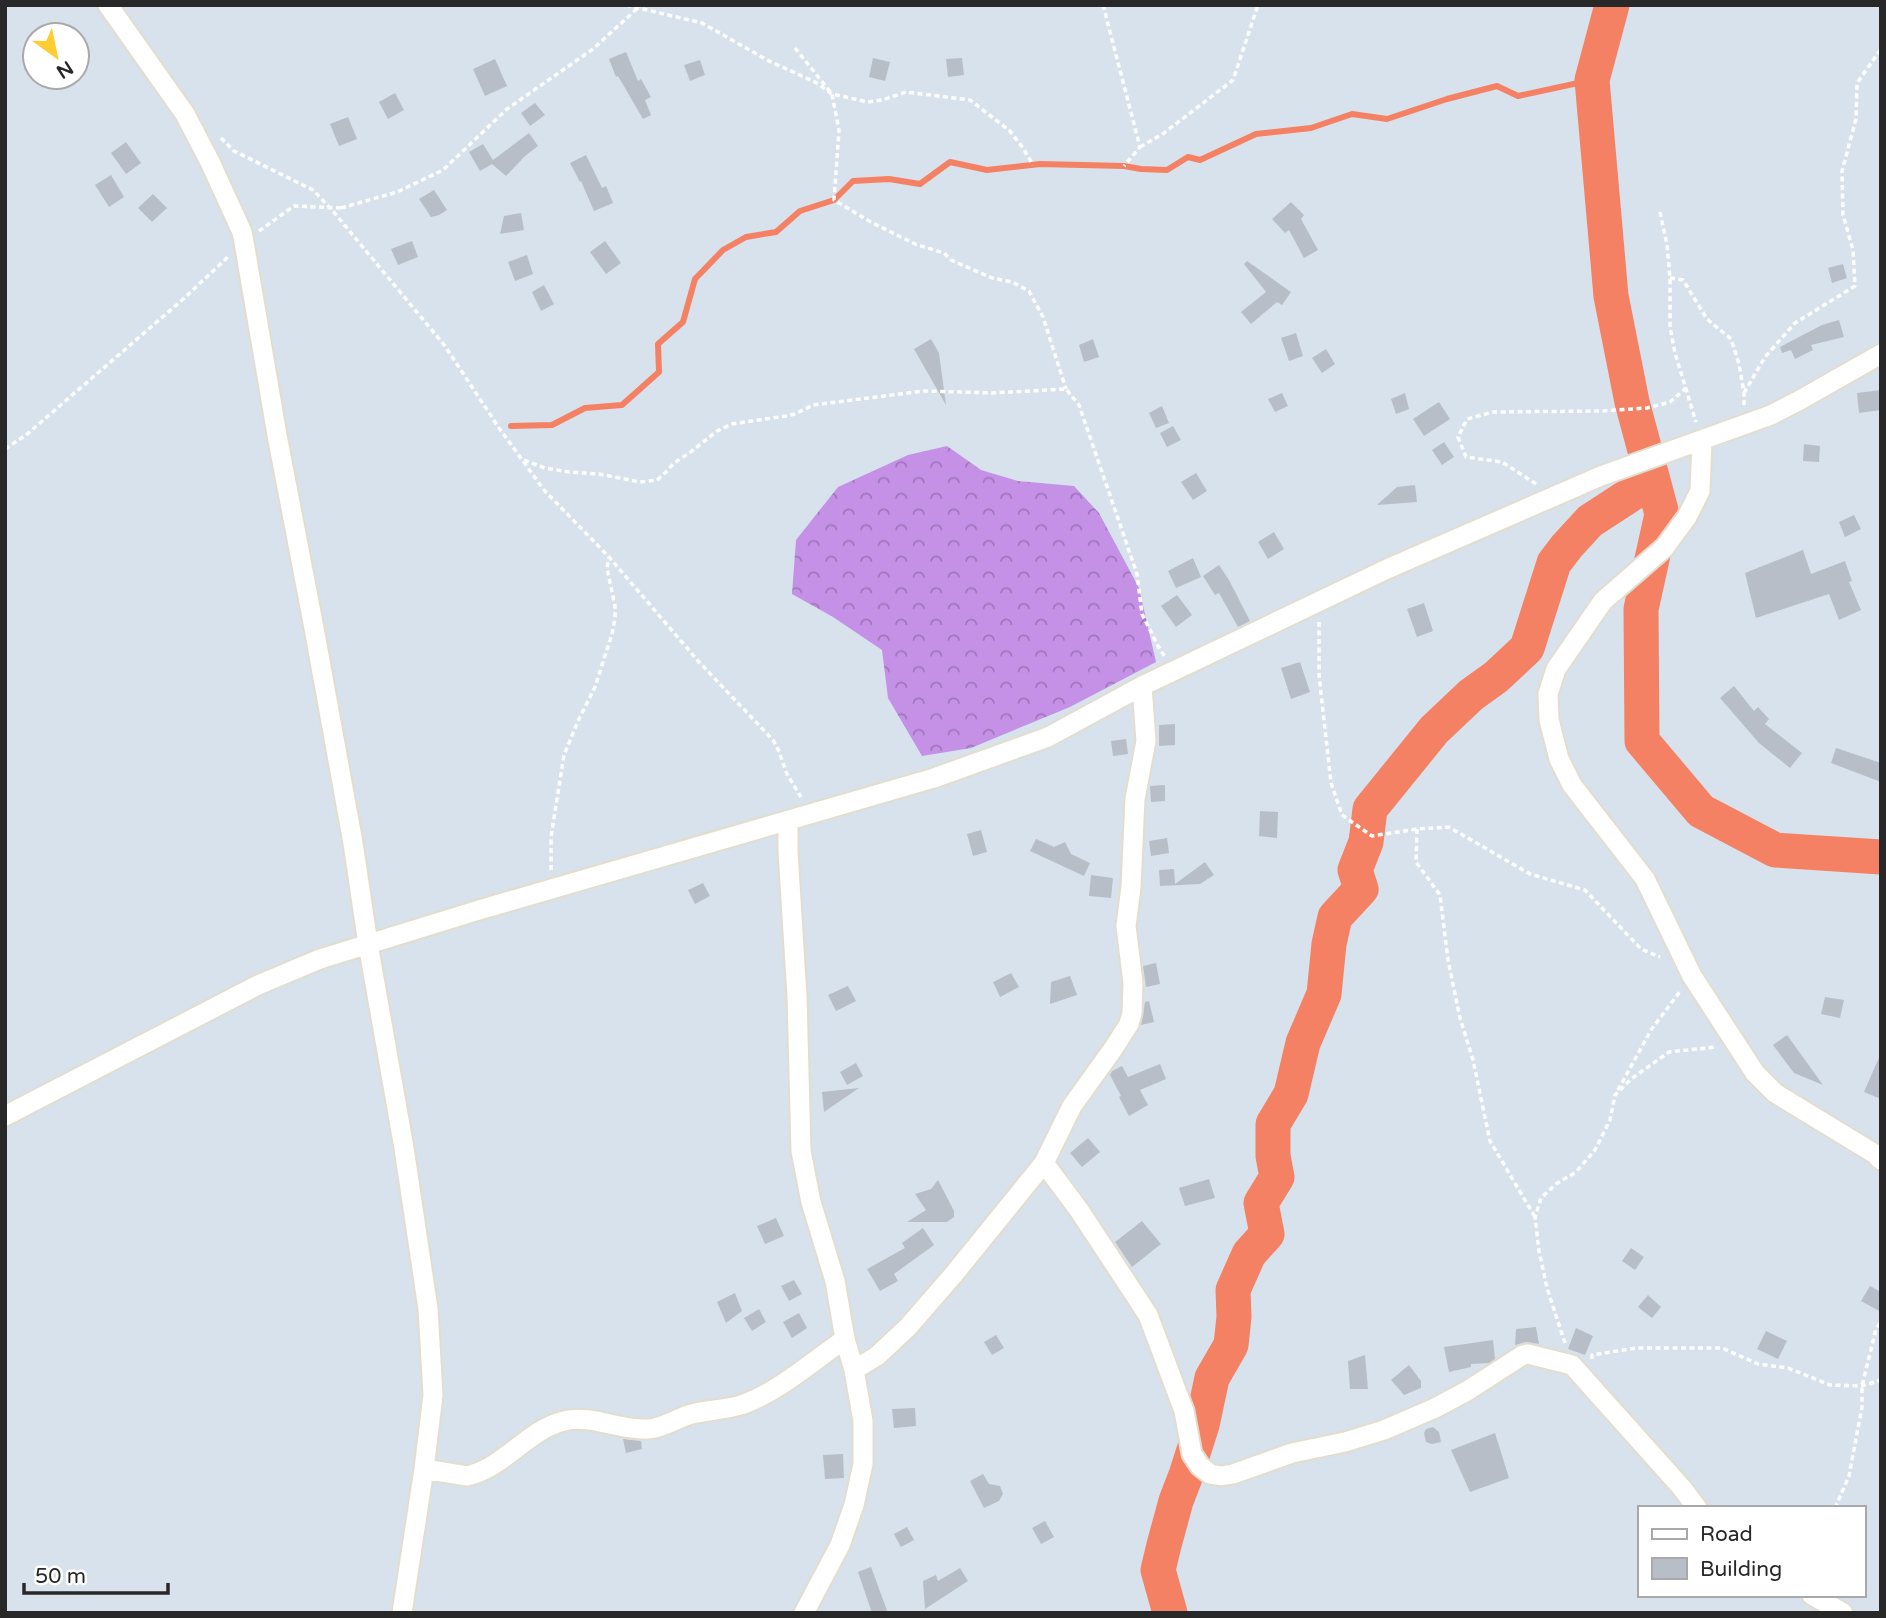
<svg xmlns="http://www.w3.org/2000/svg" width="1886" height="1618" viewBox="0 0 1886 1618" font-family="'Varela Round',sans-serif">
	<defs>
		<pattern id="forest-crowns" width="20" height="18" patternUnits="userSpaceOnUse" patternTransform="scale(1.75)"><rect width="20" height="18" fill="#c491e6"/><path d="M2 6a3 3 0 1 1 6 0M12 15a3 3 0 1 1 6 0" fill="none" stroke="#9f76ba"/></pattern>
	</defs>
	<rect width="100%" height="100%" fill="#d8e2ec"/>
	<!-- forest -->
	<path fill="url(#forest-crowns)" d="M947 446 981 470 1018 481 1074 486 1099 513 1139 588 1156 662 1070 707 971 748 922 756 888 698 882 650 833 617 792 594 796 540 838 487 908 455Z"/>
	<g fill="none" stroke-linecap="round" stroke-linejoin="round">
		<!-- stream -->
		<path stroke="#f58164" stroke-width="6" d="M511 426 552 425 585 408 622 405 659 372 658 344 683 322 695 279 723 250 746 237 776 232 800 211 834 200 853 181 889 179 920 184 950 162 987 170 1040 164 1124 166 1141 169 1167 170 1188 157 1200 160 1256 134 1311 128 1352 114 1387 119 1447 99 1497 86 1518 96 1592 80"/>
		<!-- river -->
		<path stroke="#f58164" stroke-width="35" d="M1612 5 1592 80 1611 296 1632 402 1662 514 1641 609 1642 741 1701 811 1775 850 1881 857
			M1170 1613 1158 1570 1164 1545 1176 1501 1186 1475 1202 1425 1212 1378 1231 1345 1234 1317 1233 1290 1249 1254 1267 1234 1261 1203 1277 1177 1273 1156V1124L1291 1094 1303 1043 1324 994 1329 944 1335 917 1361 889 1355 870 1366 842 1370 809 1434 730 1471 695 1496 677 1527 648 1554 563 1567 546 1590 521 1653 480"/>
	</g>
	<!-- building -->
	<path fill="#b8bec7" d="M626 52 638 81 641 79 651 97 645 100 651 115 643 119 618 76 616 77 609 59Z
		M873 58 890 62 885 81 869 77Z
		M962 58 964 75 948 77 946 59Z
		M495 59 507 86 485 96 473 69Z
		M700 60 705 75 690 81 684 65Z
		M395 93 404 110 388 119 379 102Z
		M535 103 545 115 530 126 521 113Z
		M348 117 357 139 339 146 330 124Z
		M529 133 538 146 525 156 506 176 492 164 480 171 469 152 483 144 493 160Z
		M126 142 141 163 126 174 111 153Z
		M586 155 602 188 606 186 613 203 594 211 581 181 580 182 570 163Z
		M111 175 124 197 109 207 95 185Z
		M434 190 447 210 439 215 431 217 419 199Z
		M153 194 167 208 152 222 138 208Z
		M1291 202 1304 215 1301 219 1318 250 1304 258 1289 230 1285 233 1272 219Z
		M521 213 524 230 500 234 504 216Z
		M412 241 418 257 398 265 391 249Z
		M605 241 621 263 606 274 590 252Z
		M527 255 533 274 515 281 508 262Z
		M1247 261 1291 292 1282 305 1277 302 1251 324 1241 312 1266 292 1244 264Z
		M1843 264 1847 278 1832 283 1828 268Z
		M544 285 554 304 541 311 532 292Z
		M1839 320 1844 337 1811 345 1813 350 1795 359 1791 350 1782 353 1780 347 1822 325Z
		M1296 333 1303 356 1289 361 1281 338Z
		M931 339 939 353 946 405 914 349Z
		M1093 339 1099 357 1084 362 1079 345Z
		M1326 349 1335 364 1322 373 1312 358Z
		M1881 390V410L1859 413 1857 393Z
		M1282 393 1288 406 1275 412 1268 399Z
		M1405 393 1409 409 1396 414 1391 399Z
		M1439 402 1450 419 1424 436 1413 419Z
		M1162 406 1169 423 1156 428 1149 413Z
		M1173 426 1181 440 1167 447 1160 433Z
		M1444 442 1454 457 1442 465 1432 450Z
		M1804 444 1820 446 1819 462 1803 461Z
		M1196 473 1207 491 1193 500 1181 482Z
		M1415 485 1417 502 1377 505 1397 487Z
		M1854 515 1861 529 1845 537 1839 522Z
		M1274 532 1284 549 1268 559 1258 542Z
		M1803 550 1811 574 1845 561 1852 581 1849 582 1861 610 1839 620 1829 594 1756 618 1745 573Z
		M1193 558 1201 577 1176 588 1168 571Z
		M1219 565 1229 580 1250 621 1238 627 1219 593 1215 595 1203 576Z
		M1177 595 1192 615 1176 627 1161 606Z
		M1424 603 1433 631 1417 637 1407 609Z
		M1300 662 1310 692 1291 699 1281 668Z
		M1734 686 1754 711 1758 707 1769 719 1765 724 1802 753 1790 768 1759 743 1720 698Z
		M1175 724V745L1159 746V725Z
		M1126 739 1128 754 1113 756 1111 741Z
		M1836 748 1881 763V782L1831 763Z
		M1165 785V801L1151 802 1150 786Z
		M1260 811 1278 812 1277 838 1259 836Z
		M981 830 987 852 973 856 967 834Z
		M1167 838 1169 853 1151 856 1149 841Z
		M1036 839 1054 847 1065 842 1071 854 1090 863 1084 876 1030 851Z
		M1205 862 1214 875 1200 884 1160 886 1159 870 1174 869 1175 884Z
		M1091 875 1113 878 1111 898 1089 896Z
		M703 883 710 896 695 904 688 890Z
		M1156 963 1160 984 1146 987 1143 966Z
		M1011 973 1019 987 1000 997 993 982Z
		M1070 976 1077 995 1050 1004 1051 982Z
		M848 986 856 1001 836 1011 828 995Z
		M1825 997 1844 1000 1840 1018 1821 1014Z
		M1149 1001 1154 1022 1141 1025 1145 1002Z
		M1787 1035 1823 1085 1794 1073 1773 1045Z
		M1881 1053V1099L1864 1092Z
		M856 1063 863 1076 847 1085 840 1072Z
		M1160 1064 1166 1079 1140 1090 1148 1105 1129 1116 1119 1097 1121 1096 1110 1075 1112 1071 1122 1066 1128 1077Z
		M859 1088 824 1112 822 1092Z
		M1088 1138 1100 1152 1082 1167 1070 1153Z
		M1209 1179 1215 1198 1185 1206 1179 1188Z
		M938 1180 954 1211V1217L947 1222H907L926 1210 915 1194 931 1189Z
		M776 1218 784 1236 765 1244 757 1226Z
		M1142 1221 1161 1244 1132 1267 1115 1242Z
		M923 1228 934 1245 894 1274 898 1281 880 1291 867 1269 905 1248 902 1243Z
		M1631 1248 1644 1257 1635 1270 1622 1261Z
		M794 1280 802 1294 789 1301 781 1286Z
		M1870 1286 1881 1292V1312L1861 1301Z
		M735 1293 742 1311 726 1323 717 1302Z
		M1648 1295 1661 1307 1652 1318 1638 1307Z
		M759 1309 766 1322 752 1331 744 1318Z
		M799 1313 807 1328 792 1338 783 1322Z
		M1536 1327 1539 1344 1526 1342 1515 1345 1516 1329Z
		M1576 1328 1593 1336 1585 1355 1568 1349Z
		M1766 1331 1787 1341 1778 1359 1757 1349Z
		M996 1335 1004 1348 992 1355 984 1342Z
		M1493 1340 1495 1359 1489 1363 1471 1364V1367L1449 1372 1444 1347Z
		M1365 1355 1368 1389H1350L1348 1361Z
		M1409 1365 1421 1381V1388L1404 1395 1391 1380Z
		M915 1408 916 1426 894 1428 892 1409Z
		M1433 1427 1439 1432 1441 1442 1432 1444 1426 1442 1424 1433 1426 1429Z
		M1495 1433 1509 1478 1470 1492 1451 1450Z
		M623 1439 641 1441 642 1449 626 1453Z
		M843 1454 844 1478 825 1479 823 1455Z
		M983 1474 989 1484 1000 1486 1003 1494 999 1501 984 1508 970 1481Z
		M1045 1521 1054 1537 1041 1544 1032 1528Z
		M907 1527 914 1540 901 1547 894 1534Z
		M871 1567 888 1613H872L858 1572Z
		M960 1568 968 1581 925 1609 923 1581 936 1575 938 1581Z"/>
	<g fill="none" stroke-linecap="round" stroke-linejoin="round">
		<!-- minor casing -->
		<g stroke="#e2ddce" stroke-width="23">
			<path id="minor" d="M108 5 185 114 210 162 242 232 244 242 277 435 314 628 353 843 368 944 404 1148 428 1309 433 1395 424 1469 402 1613
				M1702 441 1700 491 1687 517 1665 547 1603 601 1556 669 1548 694 1549 720 1559 759 1572 785 1645 879 1692 976 1755 1073 1775 1093 1875 1154 1881 1160
				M788 821V852L797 996 801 1151 811 1202 835 1281 845 1339 854 1370 863 1421V1464L854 1505 840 1545 804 1613
				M5 1116 258 985 320 959 479 910 934 778 1048 737 1142 686 1387 569 1601 476 1771 415 1800 400 1881 354
				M1044 1163 1079 1210 1148 1315 1184 1411 1192 1454 1200 1466 1210 1474 1221 1476 1233 1474 1292 1453 1345 1442 1384 1430 1435 1408 1467 1391 1523 1355 1528 1354 1572 1365 1682 1488 1697 1508
				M854 1370 877 1356 908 1327 954 1274 1044 1163 1072 1106 1113 1049 1129 1024 1132 1013 1133 983 1126 926 1131 887 1135 799 1146 741 1142 686
				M424 1469 467 1476C504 1468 527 1430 564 1421 592 1414 620 1431 648 1429 663 1428 674 1420 688 1415 705 1410 724 1410 741 1405 777 1393 813 1361 845 1339
				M1812 1595 1843 1613"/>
		</g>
		<!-- path -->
		<path stroke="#fff" stroke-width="3.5" stroke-dasharray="5 3.5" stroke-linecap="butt" d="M626 5 702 23 769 61 815 82 832 94 868 102 882 100 906 92 970 100 1010 131 1023 148 1033 165
			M1103 5 1140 147 1124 166
			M795 48 832 94 839 130 834 200 869 221 915 244 944 253 951 260 992 278 1012 282 1029 291 1043 317 1066 389
			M221 138 234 151 313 190 332 210 445 346 499 428 544 490 609 557 699 662 773 740 778 749 787 774 801 797
			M1140 147 1164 133 1233 80 1258 5
			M341 208 397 192 443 170 507 109 593 49 641 5
			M1660 212 1667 245 1670 278V327L1675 353 1696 422
			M259 231 294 206 341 208
			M1670 278 1683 280 1707 319 1731 339 1739 364 1744 393V406
			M1744 393 1765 357 1795 323 1855 286 1853 250 1843 215 1842 171 1856 119 1857 83 1881 49
			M5 449 26 435 180 302 229 256
			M524 460 545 468 569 472 599 474 640 482 657 480 666 472 674 463 692 451 717 431 732 424 786 416 795 414 813 405 924 391 992 393 1066 389 1079 405 1137 574 1142 614 1158 646 1165 657
			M1536 484 1502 462 1466 457 1458 437 1467 419 1493 412 1601 411 1647 408 1670 402 1686 388
			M1319 622V675L1331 783 1342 815 1372 836 1417 829 1449 827 1530 874 1585 890 1641 949 1660 957
			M1417 829 1416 862 1440 895 1448 960 1460 1018 1473 1060 1490 1141 1535 1217
			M551 870V837L564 755 578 721 595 687 612 634 615 618V606L607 568 609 557
			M1618 1090 1651 1030 1681 990
			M1565 1343 1547 1288 1539 1251 1535 1217 1541 1198 1556 1184 1576 1172 1595 1150 1610 1120 1615 1095 1631 1079 1669 1052 1716 1047
			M1592 1359V1355L1636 1348H1722L1758 1364 1788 1368 1830 1385 1862 1386 1881 1380
			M1835 1508 1849 1476 1862 1407V1386L1876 1329 1881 1322"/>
		<!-- minor -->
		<use href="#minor" stroke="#fff" stroke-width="19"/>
	</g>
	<!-- border -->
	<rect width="1886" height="1618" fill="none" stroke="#282828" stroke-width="14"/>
	<!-- legend -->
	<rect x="1638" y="1506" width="228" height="91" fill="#ffffff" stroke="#a9a9a9" stroke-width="2"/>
	<rect x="1652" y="1529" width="35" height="10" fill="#ffffff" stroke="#a9a9a9" stroke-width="2"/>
	<text x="1700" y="1541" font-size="21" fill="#282828">Road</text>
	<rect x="1652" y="1558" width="35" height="21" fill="#b8bec7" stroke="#a9a9a9" stroke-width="2"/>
	<text x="1700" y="1576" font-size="21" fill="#282828">Building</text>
	<!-- north arrow -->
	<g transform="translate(56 56) rotate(147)"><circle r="33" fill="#ffffff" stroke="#a9a9a9" stroke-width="2"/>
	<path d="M0-5L12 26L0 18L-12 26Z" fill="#ffcc32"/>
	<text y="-10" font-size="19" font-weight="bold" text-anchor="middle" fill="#282828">N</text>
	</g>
	<!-- scale -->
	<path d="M24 1583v10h144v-10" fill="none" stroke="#282828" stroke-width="3.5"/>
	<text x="35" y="1583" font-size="21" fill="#282828" stroke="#ffffff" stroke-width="5" paint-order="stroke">50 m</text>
</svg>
